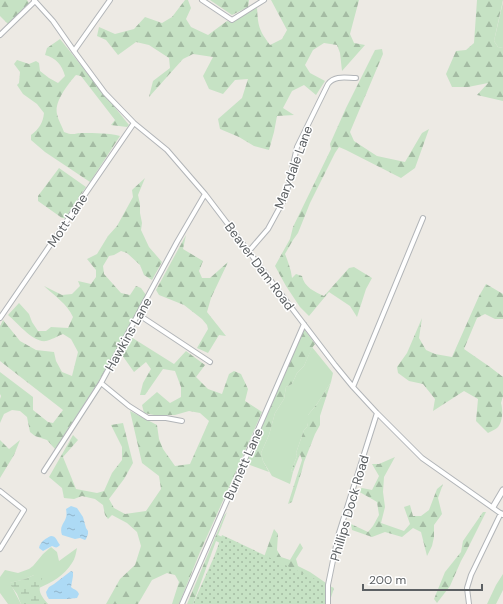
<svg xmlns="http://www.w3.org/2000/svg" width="503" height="604" viewBox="0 0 503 604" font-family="'DM Sans',sans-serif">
	<defs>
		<pattern id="forest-firs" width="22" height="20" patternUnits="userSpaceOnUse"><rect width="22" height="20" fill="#c6e2c4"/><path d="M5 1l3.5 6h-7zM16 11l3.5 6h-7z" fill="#a4bba3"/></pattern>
		<pattern id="wetland-marsh" width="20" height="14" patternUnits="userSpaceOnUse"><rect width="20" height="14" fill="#c6e2c4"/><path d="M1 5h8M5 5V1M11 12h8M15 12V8" fill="none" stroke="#a4bba3"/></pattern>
		<pattern id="park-dots" width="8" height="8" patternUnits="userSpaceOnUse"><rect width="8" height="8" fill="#c6e2c4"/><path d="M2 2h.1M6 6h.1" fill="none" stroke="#a4bba3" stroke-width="1.8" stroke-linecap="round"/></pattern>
		<pattern id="water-ripples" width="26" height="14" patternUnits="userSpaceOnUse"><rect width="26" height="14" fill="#addaf5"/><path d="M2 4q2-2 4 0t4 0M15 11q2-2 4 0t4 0" fill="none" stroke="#90b4ca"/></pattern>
	</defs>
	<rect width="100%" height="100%" fill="#edeae4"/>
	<!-- green -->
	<path fill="#c6e2c4" d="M503 2V48L498 47 494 41Z
		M312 347 333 373 331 382 317 404 308 415V423L307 427 304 430 296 453 297 456 291 471 293 472 290 484 272 476 263 461 261 453 269 435 275 413 284 399 286 387 292 384 297 373 304 366Z
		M51 547 57 552 59 561 77 548C76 553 75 559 72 563 64 576 52 582 39 588L34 575 25 579 10 583 21 604H8L0 593V577L5 570 18 573 29 569 33 566 43 554Z
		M503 574V590L496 604H487L496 585Z"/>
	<!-- forest -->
	<path fill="url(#forest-firs)" d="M0 0H27L29 3 8 24 0 16Z
		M185 0H188L191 8 186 19 191 27 208 35 227 21 231 22 257 8C258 26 259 30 270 45L282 39 287 30 271 0H359L350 34 354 43 365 45 342 71 340 53 337 45 324 43 313 50 305 65 310 73 325 81 316 95 304 85 292 91 283 108 294 115 277 116 274 132 269 150 254 146 239 137 220 129 218 119 242 98 248 79 235 80 223 94 209 89 203 76 213 57 193 54 183 59 149 97 153 81 170 68 169 58 149 45 136 42 118 55 106 40 97 36 99 27 115 34 134 29 145 17 162 23 172 17Z
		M210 0H249L248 7 232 15Z
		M477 0H503L494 41 498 47 503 48V101L477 95 488 83 468 87H452L446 74 456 51 466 50 474 43Z
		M60 39 129 125 127 127 111 125 115 120 81 76 76 75C68 84 54 102 57 114 58 120 62 126 64 132 74 136 74 133 83 133 94 133 110 133 120 136L90 182 45 152 31 140V135C39 129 43 123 44 113L37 104 23 94 17 85 19 83 20 72 14 64 17 60 29 64 36 61 39 63 40 71 49 78 58 83 65 76C62 65 56 58 45 55L47 48Z
		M382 49 383 54 350 132 354 141 377 156 405 162 422 133 429 129 415 168 401 178 346 150 339 147 335 153 310 203 298 233 293 240 285 254C288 262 291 269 292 278L296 274 302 276C304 287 315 292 324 296L349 268 354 267 372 278 366 289 357 317 350 306 329 292 309 316 300 307 286 286 275 266 290 239 293 227 331 149 330 144 346 108 375 50Z
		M59 168 86 187 65 218H62L38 201V196Z
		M145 178 138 195 140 204V213L142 223 141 230 149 247 162 262 152 280 144 275 140 265 127 253 121 251 114 255 109 256 103 266 104 274 121 293 130 295 136 286 141 288 146 295 99 381 55 449 47 440 35 436 30 432 27 417 20 411 12 410 4 414 0 423V399L1 396 0 394V372L33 397V410L48 422 53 423 63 410 0 361V326L3 320 20 341 36 350 54 352 56 361 62 372 72 376 78 352 71 339 63 334C58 336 51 340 46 341 33 343 17 322 8 315L19 303 29 314 32 322 38 331H46L51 327 68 328 73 317C67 304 55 296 44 286L62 295 72 294 80 286 78 281 91 284 96 277V270L87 259 97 254 108 236 117 226 133 197 132 190Z
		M186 235 183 249 203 261 199 271 202 278H210L228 262 211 298 207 312 226 336 219 335 208 353 197 348 208 329 207 325 202 319 184 305 159 295 156 290Z
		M486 284 503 294V319H495L485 314 477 318 464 349 490 367 503 377V396L501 403C503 409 503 423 497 428 495 430 491 431 488 433L476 421 478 399 464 391 433 411 435 399 423 384 409 381 398 373 397 367 407 353 422 318 419 338 426 350 435 354 452 357 479 296Z
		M304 329 315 344 312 348 304 366 297 373 292 384 286 387 284 399 275 413 269 435 261 453 263 461 269 472 250 465 247 460Z
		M131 337 174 364 186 351 205 365 196 377 208 389 222 394 229 374 234 371 241 374 248 389 245 401 262 412 234 476 200 552 179 604H172L179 582 175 575 167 573 152 580 138 604H106L120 579 135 565 141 546 137 532 127 523 112 515 108 519 105 515 103 505 95 499 82 496 74 499 64 498 62 488 49 477 73 435 78 440 63 457 76 489 97 493 104 491 112 473 122 460V447L111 425 123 423 133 463 124 479 109 499 114 508 125 514 146 511 161 489 159 476 142 463 130 411 157 425 159 439 163 449 175 466 190 464 209 421 200 413 189 411 175 415H154L144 413 142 405 157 392 170 403 181 397V387L175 371 163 369 145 395H140L143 383 151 369 146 362 134 372 122 355Z
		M331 382 320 416V425L315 434 304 462 302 470 292 502 288 504 302 460 300 454 293 472 291 471 297 456 296 453 304 430 307 427 308 423V415L317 404Z
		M0 440 9 449 20 440 14 455 0 478Z
		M395 457 384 477 383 492 385 507 381 523 404 531 410 524 404 507 410 505 413 516H421L429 510 437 489 443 484 438 498 442 514 434 525V537L432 546 427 556 421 532 413 528 402 537 385 532 372 537 352 530 351 524 368 532 373 526 379 515 377 502 372 499 356 490 362 488 372 490 379 476 372 464H379Z
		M227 512 218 535 259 554 252 559 216 541 193 604H187L224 516Z
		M483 512H486L466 552 461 561 450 586 437 603 434 599 445 572 461 552 463 541Z
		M274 529 278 534 277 550 281 557 290 560 300 543 303 548 296 559 298 566 310 572 326 583 324 587 259 571Z"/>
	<!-- wetland -->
	<path fill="url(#wetland-marsh)" d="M34 575 43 576C38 590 38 592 48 604H21L17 594 9 583 25 579Z"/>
	<!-- park -->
	<path fill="url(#park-dots)" d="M222 535 334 588 329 604H193L214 557Z"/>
	<!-- water -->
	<path fill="url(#water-ripples)" d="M71 506 77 508 83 517 86 528 88 531V534L86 539 85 540 80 538 75 539 62 535C58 523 69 523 66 509Z
		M51 536C56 536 57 541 60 545 57 548 56 548 52 546L43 551 39 548C40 542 46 538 51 536Z
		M71 571 73 572V576L71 587C74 590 77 589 79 594L77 598 67 599H49L47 596 46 592 49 587 54 584Z"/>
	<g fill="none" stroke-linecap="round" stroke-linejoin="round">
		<!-- minor casing -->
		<g stroke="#b2b5b8" stroke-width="6">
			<path id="minor" d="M34 0 53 21 74 51 105 93 134 123 167 150 205 194 335 365 353 387 377 413 422 458 503 515
				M202 0 232 20 264 0
				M0 35 35 1
				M74 51 110 0
				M249 251 268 229 286 196 297 147 328 84C335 75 346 78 356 78
				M139 315 210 362
				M0 318 134 123
				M101 383 129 406 148 418H166L182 421
				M353 387 423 218
				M44 471 101 383 177 242 205 194
				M0 491 24 510 0 549
				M182 604 304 324
				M328 604V585L338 536 377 413
				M469 604 467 588 471 575 501 513"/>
		</g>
		<!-- tertiary casing -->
		<g stroke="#b2b5b8" stroke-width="7">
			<path id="tertiary" d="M493 507 503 490"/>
		</g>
		<!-- minor -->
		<use href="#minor" stroke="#fff" stroke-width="4"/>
		<!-- tertiary -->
		<use href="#tertiary" stroke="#fff" stroke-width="5"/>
	</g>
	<g text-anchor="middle" stroke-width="3" stroke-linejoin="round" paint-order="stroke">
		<!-- street labels -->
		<g font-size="13" fill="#5c6063" stroke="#fff">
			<text transform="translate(293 167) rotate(-70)" y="5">Marydale Lane</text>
			<text transform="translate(67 220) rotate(-56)" y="5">Mott Lane</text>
			<text transform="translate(260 266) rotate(53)" y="5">Beaver Dam Road</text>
			<text transform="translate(128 334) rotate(-61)" y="5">Hawkins Lane</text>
			<text transform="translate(243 464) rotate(-66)" y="5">Burnett Lane</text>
			<text transform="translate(349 508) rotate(-74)" y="5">Phillips Dock Road</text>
		</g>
	</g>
	<!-- scale -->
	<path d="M363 584v6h119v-6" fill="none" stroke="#5c6063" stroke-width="2"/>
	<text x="369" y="584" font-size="12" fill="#5c6063" stroke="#ffffff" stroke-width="3" paint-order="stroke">200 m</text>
</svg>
